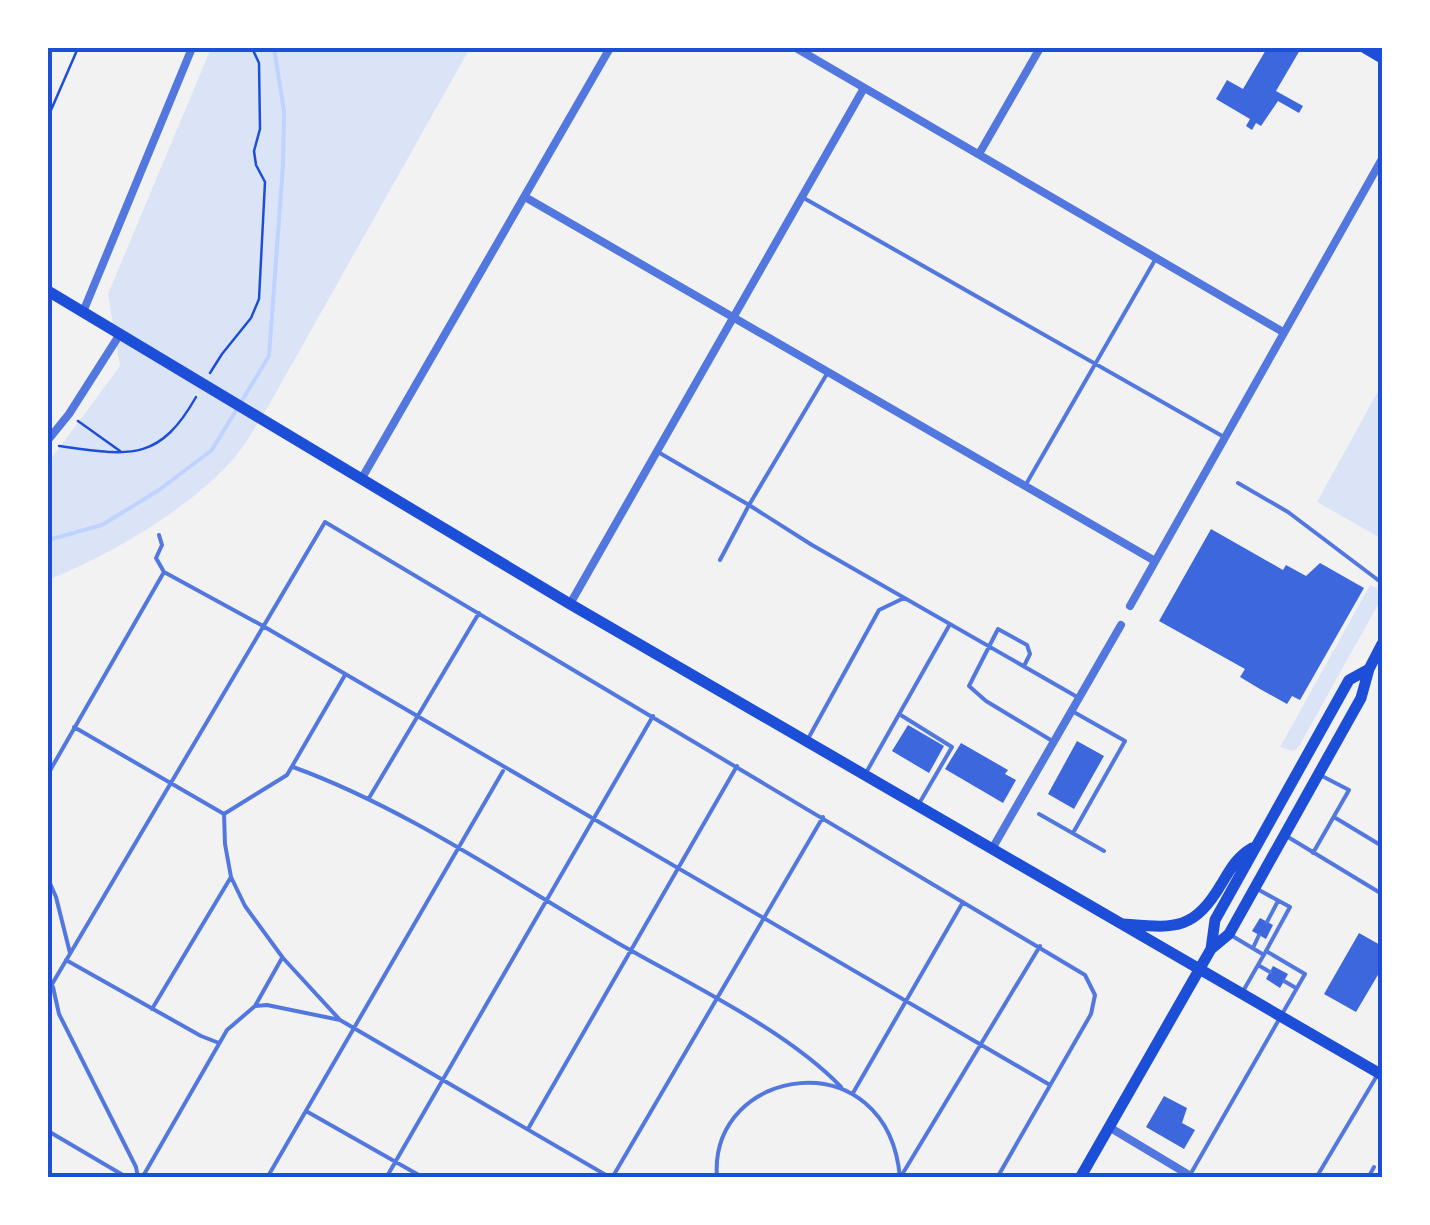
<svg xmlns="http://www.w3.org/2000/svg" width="1430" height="1225" viewBox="0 0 1430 1225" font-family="'Libre Baskerville',serif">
	<rect width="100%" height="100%" fill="#f2f2f2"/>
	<!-- green -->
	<path fill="#dbe4f7" d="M208 48H470L269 405C258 422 248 442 235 457 190 509 110 555 48 580V463L120 366 108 294 209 53Z
		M1382 384V539L1317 502Z
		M1370 585 1377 588 1380 601 1298 748 1292 751 1280 747Z"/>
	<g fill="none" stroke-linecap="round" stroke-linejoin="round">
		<!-- stream -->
		<path stroke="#bfd3fe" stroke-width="4" d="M48 540 102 525 159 490 212 450 269 356 283 165 284 111 274 48"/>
	</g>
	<!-- building -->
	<path fill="#3d67dc" d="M1267 48 1300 50 1276 91 1303 106 1299 113 1278 101 1261 126 1256 123 1252 130 1246 126 1250 119 1216 99 1227 80 1243 89Z
		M1211 529 1283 570 1286 565 1306 576 1320 563 1364 588 1300 700 1292 696 1287 704 1260 689 1240 677 1245 669 1159 621Z
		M908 725 944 746 929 773 892 751Z
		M1077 741 1104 756 1074 809 1048 794Z
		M961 743 1008 770 1005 774 1016 780 1003 803 945 769Z
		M1260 918 1273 925 1266 939 1252 931Z
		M1359 933 1382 946V968L1356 1012 1324 994Z
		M1273 966 1288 974 1280 988 1266 979Z
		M1164 1096 1187 1108 1182 1123 1195 1130 1184 1149 1146 1127Z"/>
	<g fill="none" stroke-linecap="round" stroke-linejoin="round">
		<!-- path -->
		<path stroke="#1d4ed8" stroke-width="2.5" d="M48 117 78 48
			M210 373 222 354 251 318 259 299 265 182 256 165 254 151 260 129 259 63 252 48
			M78 421 120 451
			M59 446C128 455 158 464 196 397"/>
		<!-- service -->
		<path stroke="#5277de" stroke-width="4" d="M802 197 1224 437
			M658 452 749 505 828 372
			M1238 483 1288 512 1382 583
			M1025 486 1155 260
			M159 535 162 545 156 558 164 572 263 626 1050 1085
			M720 560 749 505 812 545 1079 698
			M1024 666 1030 654 1027 645 998 629 969 686 986 701 1054 742
			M1072 711 1125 741 1073 833
			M899 714 952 747 920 802
			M74 727 224 814
			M809 737 879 610 904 598
			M293 767C406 808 512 882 616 942 685 982 787 1030 841 1087
			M867 771 950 624
			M48 774 164 572
			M369 798 479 613
			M224 814 225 844 231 877 245 906 283 958 340 1020 611 1178
			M224 814 287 775 345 675
			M1039 814 1104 851
			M1334 817 1382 846
			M1288 837 1382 894
			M1313 853 1349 790 1320 775
			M48 879 56 897 70 953
			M1259 890 1290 907 1266 951
			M1267 922 1278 901
			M1229 934 1264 955
			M1253 948 1259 935
			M66 960 201 1036 219 1043
			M1258 965 1270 972
			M1284 981 1296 988
			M53 987 59 1014 136 1167 138 1178
			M48 991 325 522 1085 975 1095 995 1091 1014 997 1178
			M255 1006 282 958
			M152 1009 231 877
			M853 1093 963 902
			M306 1111 424 1178
			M528 1129 737 766
			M48 1131 128 1178
			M1190 1175 1305 974 1266 951 1242 993
			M142 1178 227 1030 255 1006 267 1005 340 1020
			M267 1178 503 771
			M386 1178 653 716
			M612 1178 823 817
			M717 1178C708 1065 888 1038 900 1178
			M900 1178 1040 946
			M1316 1178 1378 1074
			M1368 1178 1374 1167"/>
		<!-- minor -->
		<path stroke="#5277de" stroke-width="8" d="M796 48 1283 332
			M979 154 1040 48
			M525 197 1155 561
			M83 312 192 48
			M48 440 69 414 120 334
			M362 478 610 48
			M570 604 864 88
			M1130 606 1382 159
			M992 849 1121 625
			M1109 1127 1194 1178"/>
		<!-- secondary -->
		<path stroke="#1d4ed8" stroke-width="11" d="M1365 48 1382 58
			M48 291 570 604 1382 1075
			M1123 924C1175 928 1193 932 1222 883 1231 868 1237 857 1252 848
			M1211 949 1215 920 1349 680 1369 669
			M1080 1178 1211 949 1229 934 1361 698 1369 669 1382 644"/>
	</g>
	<!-- border -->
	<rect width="1430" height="1225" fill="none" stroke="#ffffff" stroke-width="100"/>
	<rect x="50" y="50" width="1330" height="1125" fill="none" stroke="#1d4ed8" stroke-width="4"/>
</svg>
